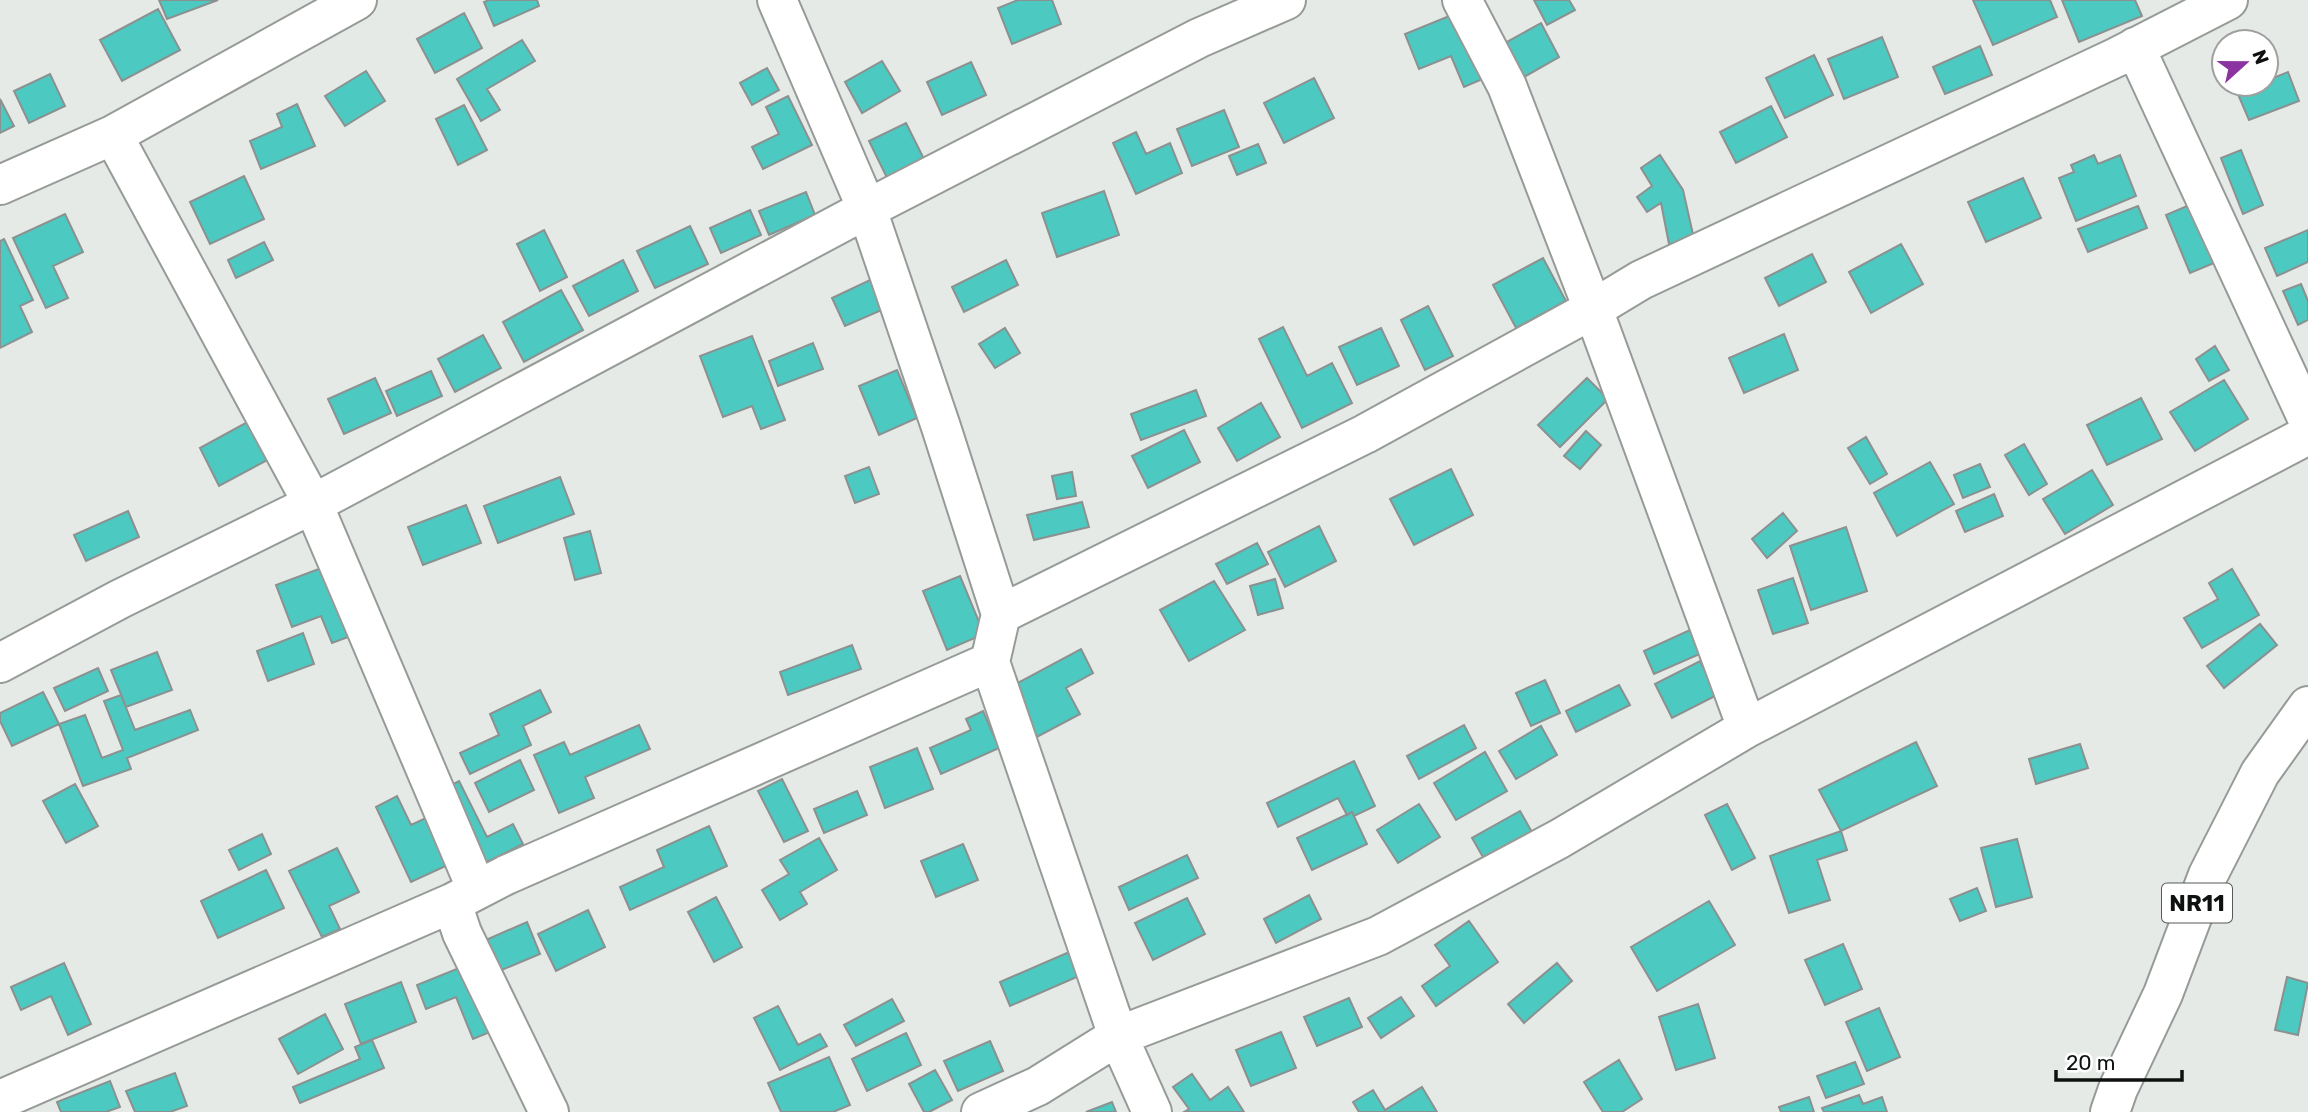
<svg xmlns="http://www.w3.org/2000/svg" width="2308" height="1112" viewBox="0 0 2308 1112" font-family="Rubik,sans-serif">
	<rect width="100%" height="100%" fill="#e5eae7"/>
	<!-- building -->
	<path fill="#4cc9c1" stroke="#8b9190" stroke-width="2" d="M159 0H218L167 19Z
		M489 0H537L539 6 494 26 484 2Z
		M1018 0H1052L1061 24 1012 44 998 8Z
		M1534 0H1569L1575 10 1547 25Z
		M1973 0H2050L2057 17 1993 45Z
		M2062 0H2135L2142 16 2079 42Z
		M158 9 180 50 122 81 100 40Z
		M1459 12 1485 78 1464 87 1451 56 1419 69 1405 34Z
		M464 13 482 48 435 73 417 39Z
		M1541 23 1559 57 1517 81 1498 47Z
		M1882 37 1898 77 1844 99 1828 59Z
		M522 40 535 61 487 89 500 110 481 121 457 79Z
		M1980 46 1992 75 1945 94 1933 67Z
		M1814 55 1833 95 1785 118 1766 78Z
		M882 61 900 91 862 113 845 82Z
		M971 62 986 95 942 115 927 82Z
		M767 68 779 90 752 105 740 83Z
		M366 71 385 101 345 126 325 96Z
		M2288 72 2299 101 2249 120 2237 92 2257 84H2266V81Z
		M50 74 65 106 29 123 14 91Z
		M1314 78 1334 118 1284 143 1264 103Z
		M788 96 812 145 763 169 752 147 779 134 766 107Z
		M0 99 14 126 0 133Z
		M297 104 315 146 261 169 250 141 282 127 277 114Z
		M464 105 487 150 458 165 436 119Z
		M1771 106 1787 137 1736 163 1720 132Z
		M1224 110 1239 147 1192 166 1177 129Z
		M906 123 927 165 890 184 869 141Z
		M1136 132 1146 154 1170 143 1182 173 1136 194 1113 143Z
		M1258 144 1266 163 1237 175 1229 156Z
		M2241 150 2263 205 2243 214 2221 158Z
		M1660 155 1683 190 1694 239 1669 244 1661 203 1647 212 1637 197 1652 186 1641 168Z
		M2094 155 2098 164 2120 155 2136 196 2076 221 2059 178 2074 172 2071 165Z
		M244 176 264 219 210 244 190 202Z
		M2023 178 2041 218 1986 242 1968 202Z
		M1104 191 1119 235 1057 257 1042 213Z
		M806 192 815 215 769 235 759 211Z
		M2194 203 2219 261 2190 273 2166 215Z
		M2138 206 2147 228 2088 252 2078 229Z
		M750 210 761 235 721 253 710 228Z
		M65 214 83 252 53 266 68 298 46 308 13 238Z
		M690 226 708 264 655 288 637 251Z
		M544 230 567 277 540 291 517 244Z
		M2308 230V262L2277 276 2265 248Z
		M4 239 33 300 20 306 32 332 0 348V241Z
		M264 242 273 260 236 278 228 260Z
		M1901 244 1923 284 1871 313 1849 272Z
		M1812 254 1826 282 1779 306 1765 278Z
		M1543 258 1566 301 1516 328 1493 285Z
		M623 260 638 291 589 316 573 286Z
		M1006 260 1018 285 964 312 952 287Z
		M870 280 884 309 845 326 832 298Z
		M2301 284 2308 301V320L2298 325 2283 291Z
		M561 290 583 330 524 362 503 322Z
		M1428 306 1453 356 1425 370 1401 320Z
		M1283 327 1307 376 1332 363 1352 403 1302 428 1259 339Z
		M1005 328 1020 353 995 368 979 344Z
		M1381 328 1399 366 1357 385 1339 347Z
		M1784 334 1798 370 1744 393 1729 358Z
		M483 335 501 368 455 392 438 359Z
		M752 336 785 420 761 429 752 406 723 417 700 356Z
		M813 343 823 369 778 386 769 361Z
		M2215 346 2229 370 2209 381 2196 359Z
		M897 370 917 418 879 435 859 386Z
		M431 371 442 396 397 416 386 391Z
		M375 378 391 413 344 434 328 399Z
		M1587 378 1608 399 1560 447 1538 425Z
		M2224 380 2248 419 2195 451 2170 412Z
		M1196 390 1206 416 1141 440 1131 414Z
		M2141 398 2162 439 2107 465 2087 425Z
		M1261 403 1280 437 1237 461 1218 428Z
		M251 420 271 458 219 486 200 448Z
		M1184 430 1200 462 1148 488 1132 456Z
		M1586 431 1601 445 1580 469 1564 456Z
		M1866 437 1887 474 1870 484 1848 448Z
		M2024 444 2047 484 2029 495 2005 455Z
		M1930 462 1954 504 1897 536 1874 493Z
		M1980 464 1990 487 1963 498 1954 475Z
		M869 467 879 494 855 503 845 476Z
		M1451 469 1473 515 1414 545 1390 499Z
		M2092 470 2113 505 2065 534 2043 499Z
		M1072 472 1076 496 1057 499 1052 476Z
		M560 477 574 514 498 543 484 506Z
		M1994 494 2003 516 1965 532 1956 511Z
		M1082 502 1089 527 1034 540 1027 515Z
		M466 505 481 543 423 565 408 527Z
		M128 511 139 537 86 561 74 535Z
		M1783 513 1797 531 1767 558 1752 539Z
		M1319 526 1336 561 1285 587 1268 552Z
		M1846 527 1867 591 1811 610 1790 546Z
		M590 531 601 573 575 580 564 538Z
		M1257 543 1268 564 1227 584 1216 564Z
		M324 567 351 636 332 643 321 616 292 627 276 585Z
		M2232 569 2259 615 2202 648 2184 618 2218 599 2209 583Z
		M960 576 984 634 947 650 923 591Z
		M1793 578 1808 623 1773 634 1758 590Z
		M1275 579 1283 608 1258 615 1250 586Z
		M1214 581 1245 630 1189 661 1160 610Z
		M2260 624 2277 645 2224 688 2207 666Z
		M1692 629 1702 653 1654 674 1644 651Z
		M303 633 314 664 268 681 257 651Z
		M852 645 861 669 788 695 780 672Z
		M1081 649 1093 673 1066 688 1080 714 1037 737 1010 687Z
		M157 652 172 690 126 707 111 670Z
		M1700 661 1717 695 1672 718 1655 684Z
		M98 668 108 691 65 711 54 688Z
		M1545 680 1560 713 1531 726 1516 693Z
		M1619 685 1630 705 1576 732 1566 711Z
		M540 690 551 712 523 726 531 745 470 774 460 753 499 735 490 714Z
		M43 692 59 724 12 746 0 721V713Z
		M121 695 135 730 190 710 198 730 127 758 131 769 83 786 59 724 85 715 102 758 123 750 104 701Z
		M983 711 999 748 941 774 930 748 971 730 966 719Z
		M639 725 650 749 585 777 594 798 559 813 534 755 564 742 570 755Z
		M1464 725 1476 748 1419 779 1407 756Z
		M1541 726 1557 755 1516 779 1499 751Z
		M1916 742 1937 786 1841 831 1819 790Z
		M2080 744 2088 768 2036 784 2029 759Z
		M917 748 933 789 885 808 870 767Z
		M1485 752 1507 791 1456 820 1434 783Z
		M520 760 534 790 489 812 475 783Z
		M1354 761 1375 806 1354 816 1352 812 1347 815 1338 798 1278 827 1267 803Z
		M782 779 808 831 784 842 758 791Z
		M459 781 487 837 513 824 523 844 479 866 440 791Z
		M75 784 98 826 66 843 43 801Z
		M857 791 867 815 824 833 814 809Z
		M397 796 411 825 428 817 450 864 411 882 376 807Z
		M1419 804 1440 837 1398 863 1377 830Z
		M1727 804 1755 858 1732 870 1705 815Z
		M1520 811 1532 832 1484 859 1472 838Z
		M1352 812 1367 844 1312 870 1297 838Z
		M709 826 727 866 630 910 620 887 664 867 657 850Z
		M1841 831 1847 850 1817 860 1830 900 1789 913 1770 856Z
		M262 834 271 854 239 870 229 850Z
		M819 838 837 870 800 892 807 904 780 920 762 890 789 874 780 860Z
		M2017 839 2032 897 1996 907 1981 848Z
		M963 844 978 880 936 897 921 861Z
		M337 848 359 892 329 906 340 929 322 937 289 871Z
		M1187 855 1198 878 1129 910 1119 887Z
		M266 870 284 908 218 938 201 901Z
		M1977 888 1986 911 1960 921 1950 899Z
		M1309 895 1321 919 1276 943 1264 919Z
		M716 897 742 947 714 962 688 912Z
		M1187 898 1205 934 1153 960 1135 923Z
		M1709 901 1735 945 1657 991 1631 947Z
		M588 910 605 947 556 971 538 934Z
		M1469 921 1498 962 1436 1006 1422 986 1450 966 1435 945Z
		M527 922 540 954 492 974 479 943Z
		M1843 944 1862 989 1825 1005 1805 960Z
		M1076 949 1086 973 1010 1006 1000 982Z
		M64 963 91 1024 68 1035 51 996 21 1010 11 987Z
		M1557 963 1572 981 1524 1023 1508 1004Z
		M469 964 495 1030 473 1039 456 997 426 1009 417 985Z
		M2287 977 2308 983 2298 1035 2275 1030Z
		M401 982 416 1022 361 1044 345 1004Z
		M1401 997 1414 1016 1381 1038 1368 1018Z
		M1349 998 1362 1027 1317 1046 1304 1017Z
		M892 999 904 1021 856 1046 844 1025Z
		M1698 1004 1715 1058 1676 1070 1659 1017Z
		M778 1006 798 1045 820 1034 827 1046 780 1070 754 1018Z
		M1879 1008 1900 1057 1867 1071 1846 1022Z
		M325 1014 343 1049 298 1074 279 1039Z
		M1281 1032 1296 1068 1251 1086 1236 1050Z
		M906 1033 921 1065 867 1091 852 1059Z
		M372 1040 384 1068 300 1103 293 1087 360 1059 355 1047Z
		M990 1041 1003 1071 958 1091 944 1061Z
		M829 1057 850 1105 833 1112H781L768 1083Z
		M1619 1060 1642 1099 1622 1112H1603L1584 1082Z
		M1855 1062 1864 1084 1826 1098 1817 1076Z
		M935 1070 952 1100 929 1112H924L909 1084Z
		M175 1073 187 1106 170 1112H135L126 1091Z
		M1192 1074 1210 1100 1228 1087 1244 1112H1184L1189 1109 1173 1087Z
		M110 1081 120 1107 106 1112H61L57 1102Z
		M1422 1087 1437 1112H1359L1353 1102 1373 1090 1385 1110Z
		M1859 1095 1863 1104 1882 1097 1887 1112H1824L1822 1108Z
		M1809 1097 1814 1112H1781L1779 1107Z
		M1112 1102 1116 1112H1086Z"/>
	<g fill="none" stroke-linecap="round" stroke-linejoin="round">
		<!-- minor casing -->
		<g stroke="#969b97" stroke-width="42">
			<path id="minor" d="M777 0 867 209 941 427 1001 614 990 662 1118 1036 1152 1112
				M1462 0 1507 86 1593 309 1747 728
				M2135 47 2308 420
				M113 135 313 504 477 890
				M0 185 113 135 357 0
				M1001 614 1365 434 1593 309 1641 280 2117 57 2228 0
				M0 663 120 599 313 504 867 209 1199 38 1286 0
				M452 903 462 933 549 1112
				M0 1100 452 903 506 875 990 662
				M981 1112 1038 1086 1118 1036 1378 936 1559 839 1747 728 2308 435"/>
		</g>
		<!-- highway casing -->
		<g stroke="#969b97" stroke-width="42">
			<path id="highway" d="M2110 1112 2118 1089 2163 994 2208 875 2260 773 2308 706"/>
		</g>
		<!-- minor -->
		<use href="#minor" stroke="#fff" stroke-width="38"/>
		<!-- highway -->
		<use href="#highway" stroke="#fff" stroke-width="38"/>
	</g>
	<g text-anchor="middle" stroke-width="5" stroke-linejoin="round" paint-order="stroke">
		<!-- shield labels -->
		<rect fill="#fff" stroke="#575858" stroke-width="2" x="2162" y="883.5" width="70" height="39" rx="5"/>
		<g font-size="23" font-weight="bold" fill="#0f1110">
			<text x="2197" y="911">NR11</text>
		</g>
	</g>
	<!-- north arrow -->
	<g transform="translate(2245 63) rotate(69)"><circle r="33" fill="#ffffff" stroke="#9fa09f" stroke-width="2"/>
	<path d="M0-5L12 26L0 18L-12 26Z" fill="#8b33a0"/>
	<text y="-10" font-size="19" font-weight="bold" text-anchor="middle" fill="#0f1110">N</text>
	</g>
	<!-- scale -->
	<path d="M2056 1070v10h126v-10" fill="none" stroke="#0f1110" stroke-width="3.5"/>
	<text x="2066" y="1070" font-size="21" fill="#0f1110" stroke="#ffffff" stroke-width="5" paint-order="stroke">20 m</text>
</svg>
